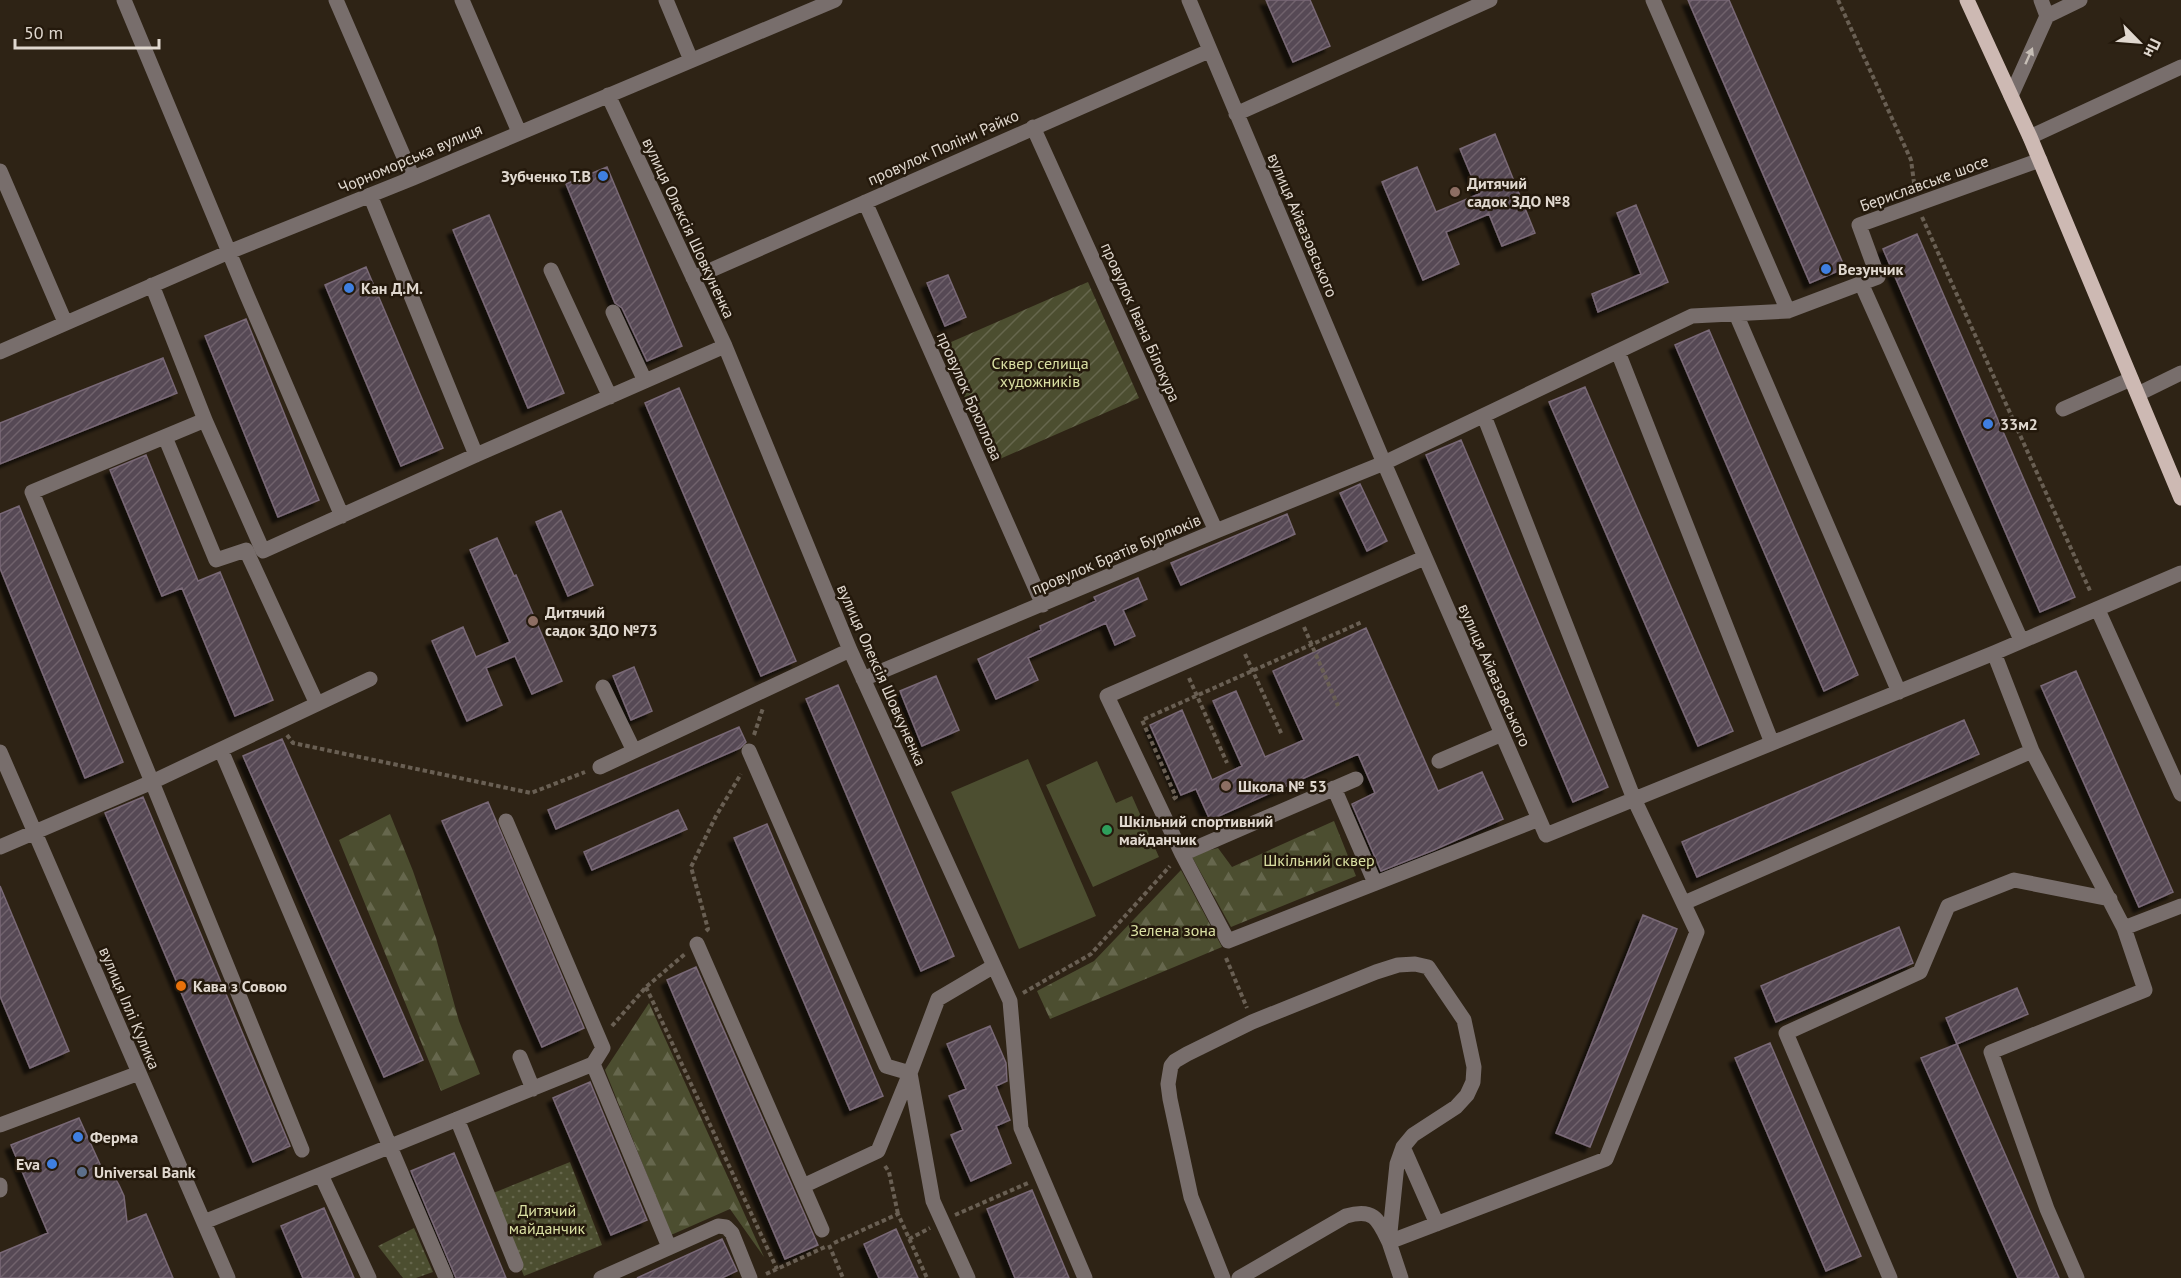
<svg xmlns="http://www.w3.org/2000/svg" width="2181" height="1278" viewBox="0 0 2181 1278" font-family="'PT Sans',sans-serif">
	<defs>
		<pattern id="grass-dots" width="8" height="8" patternUnits="userSpaceOnUse" patternTransform="scale(1.5)"><rect width="8" height="8" fill="#4c4e30"/><path d="M2 2h.1M6 6h.1" fill="none" stroke="#66674d" stroke-width="1.8" stroke-linecap="round"/></pattern>
		<pattern id="forest-firs" width="22" height="20" patternUnits="userSpaceOnUse" patternTransform="scale(1.5)"><rect width="22" height="20" fill="#4c4e30"/><path d="M5 1l3.5 6h-7zM16 11l3.5 6h-7z" fill="#66674d"/></pattern>
		<pattern id="garden-furrows" width="10" height="10" patternUnits="userSpaceOnUse" patternTransform="scale(1.5)"><rect width="10" height="10" fill="#4c4e30"/><path d="M-1 1l2-2M0 10L10 0M9 11l2-2" fill="none" stroke="#66674d"/></pattern>
		<pattern id="building-hatch" width="6" height="6" patternUnits="userSpaceOnUse" patternTransform="scale(1.5)"><rect width="6" height="6" fill="#574855"/><path d="M-1 1l2-2M0 6l6-6M5 7l2-2" fill="none" stroke="#6f626c"/></pattern>
		<filter id="shadow"><feDropShadow dx="-5.5" dy="5.5" stdDeviation="1.5" flood-color="#0009"/></filter>
	</defs>
	<rect width="100%" height="100%" fill="#2e2315"/>
	<!-- grass -->
	<path fill="url(#grass-dots)" d="M570 1162 602 1245 524 1276 491 1194Z
		M414 1228 433 1272 416 1278H403L378 1246Z"/>
	<!-- forest -->
	<path fill="url(#forest-firs)" d="M390 814 413 871 436 938 459 1021 480 1074 441 1091 339 840Z
		M1334 821 1356 876 1231 927 1191 855 1218 848 1232 867Z
		M1181 870 1222 947 1050 1019 1037 991 1094 961Z
		M649 1003 764 1257 730 1209 671 1235 605 1070Z"/>
	<!-- garden -->
	<path fill="url(#garden-furrows)" d="M1088 282 1139 398 993 462 942 346Z"/>
	<!-- pitch -->
	<path fill="#4c4e30" d="M1028 759 1096 916 1019 949 951 792Z
		M1097 761 1116 803 1132 796 1159 857 1093 887 1046 785Z"/>
	<!-- building -->
	<path fill="url(#building-hatch)" stroke="#796977" stroke-width="1.5" filter="url(#shadow)" d="M1266 0H1310L1330 46 1293 62Z
		M1688 0H1729L1845 268 1810 283Z
		M1495 134 1535 233 1502 246 1489 214 1446 232 1459 264 1423 280 1382 182 1417 167 1436 212 1479 194 1460 149Z
		M607 167 682 346 647 361 622 308 615 303 566 184Z
		M1636 205 1668 282 1598 312 1592 294 1641 274 1617 213Z
		M489 215 564 393 528 408 453 230Z
		M1917 234 2075 597 2040 612 1883 249Z
		M366 267 443 448 401 466 325 285Z
		M948 275 966 317 945 326 927 283Z
		M246 319 319 500 278 517 205 336Z
		M1709 330 1858 675 1824 691 1675 345Z
		M163 358 177 393 0 464V423Z
		M1585 387 1733 731 1698 746 1549 402Z
		M679 388 796 661 761 676 645 403Z
		M1461 440 1608 787 1573 802 1426 455Z
		M146 455 198 581 220 572 273 700 235 716 182 588 162 596 110 470Z
		M1360 484 1387 541 1367 551 1340 493Z
		M19 506 123 762 85 778 0 568V514Z
		M561 511 593 585 568 596 536 522Z
		M1287 514 1295 534 1181 585 1171 563Z
		M497 538 514 576 516 575 562 681 532 694 515 656 486 668 502 705 467 721 432 641 463 627 476 657 510 642 470 550Z
		M1138 578 1147 599 1123 610 1135 636 1115 645 1106 623 1028 658 1038 680 996 699 978 659 1041 630 1040 626 1096 601 1094 597Z
		M1366 628 1438 791 1482 772 1503 819 1434 850 1381 871 1352 804 1375 793 1358 754 1210 820 1196 789 1181 795 1150 725 1182 710 1212 780 1242 766 1213 701 1236 691 1265 757 1304 740 1273 671Z
		M634 667 652 711 631 720 613 676Z
		M2076 671 2173 892 2139 907 2041 686Z
		M936 676 959 730 922 746 900 691Z
		M838 685 954 956 921 971 806 699Z
		M1964 720 1979 754 1697 877 1682 842Z
		M739 727 746 742 740 748 556 829 548 810Z
		M282 739 423 1060 384 1077 243 756Z
		M143 797 290 1146 253 1162 105 813Z
		M488 802 584 1028 542 1047 442 821Z
		M678 810 687 829 592 870 584 852Z
		M767 824 883 1096 850 1110 734 838Z
		M0 886 69 1051 30 1068 0 996Z
		M1643 915 1677 929 1590 1147 1556 1133Z
		M1899 927 1913 963 1776 1022 1761 986Z
		M696 967 818 1245 785 1259 667 980Z
		M2017 988 2028 1014 1957 1044 1946 1018Z
		M990 1026 1006 1063 1007 1081 996 1086 1010 1120 996 1126 1011 1163 971 1181 951 1135 963 1130 949 1096 966 1089 947 1044Z
		M1770 1043 1861 1256 1826 1271 1735 1058Z
		M1957 1044 2059 1278H2018L1921 1058Z
		M590 1082 647 1220 611 1235 553 1098Z
		M79 1118 104 1173 115 1178 119 1185 124 1196 127 1222 146 1214 173 1278H0V1253L48 1233 11 1145Z
		M454 1153 506 1278H456L411 1171Z
		M1032 1190 1069 1278H1015L987 1209Z
		M324 1208 354 1278H303L281 1226Z
		M896 1229 918 1278H879L864 1244Z
		M722 1239 737 1271 722 1278H637Z"/>
	<g fill="none" stroke-linecap="round" stroke-linejoin="round">
		<!-- path -->
		<path stroke="#695f53" stroke-width="4" stroke-dasharray="4.5 3" stroke-linecap="butt" d="M1838 0 1911 160 1915 190
			M1922 217 2091 593
			M1304 627 1338 706
			M1245 654 1282 735
			M1189 678 1227 763
			M287 735 293 743 531 793 585 772
			M754 735 763 708
			M1173 799 1176 797 1142 720 1362 622
			M706 931 708 929 691 867 716 816 741 774
			M1226 958 1247 1008
			M646 987 777 1269
			M1023 993 1091 954 1170 866
			M612 1026 646 987 685 954
			M885 1166 889 1172 898 1214
			M955 1215 1028 1183
			M909 1239 930 1228
			M834 1243 898 1214 927 1278
			M829 1245 843 1278
			M766 1274 825 1247"/>
		<!-- minor -->
		<path stroke="#786e6c" stroke-width="15" d="M124 0 246 293 342 516
			M336 0 413 178
			M462 0 519 132
			M666 0 691 60
			M1189 0 1384 463 1692 316 1788 311 1878 277 1859 225 2040 160
			M1653 0 1788 311
			M2041 0 2047 16
			M608 95 725 346 850 650 1010 1001 1021 1128 1085 1278
			M2011 96 2047 16 2080 0
			M1236 114 1490 0
			M1033 127 1216 531
			M2030 137 2181 67
			M0 171 65 322
			M370 195 476 455
			M865 202 1043 605
			M551 270 610 397
			M693 278 1209 51
			M1861 283 2021 640
			M152 285 205 420 263 551 476 455 725 346
			M613 312 645 381
			M1736 314 1899 692
			M0 352 229 252 413 178 835 0
			M1618 352 1772 743
			M2138 394 2181 373
			M2063 409 2131 379
			M165 437 216 560 246 550 317 704
			M1424 558 1107 696 1182 854 1228 941 1539 819
			M2098 610 2181 794
			M1994 653 2032 751 2124 928 2145 990 1991 1052 2047 1209 2077 1278
			M863 679 1216 531 1384 463 1546 835 1994 653 2181 573
			M603 687 634 751
			M221 750 446 1278
			M749 751 886 1066 910 1073 878 1151 803 1186
			M0 752 228 1278
			M1439 761 1502 734
			M600 767 850 650
			M1334 788 1375 883
			M0 847 152 782 32 492 205 420
			M1182 854 1356 779
			M1684 903 2032 751
			M2124 928 2181 906
			M697 944 822 1230
			M520 1057 533 1089
			M593 1064 669 1247
			M457 1119 516 1265
			M0 1125 139 1073
			M1403 1147 1437 1224
			M302 1150 152 782 370 679
			M321 1175 369 1278
			M0 1185V1190
			M204 1222 593 1064 603 1048 506 821
			M601 1278 718 1226 726 1227 732 1233 750 1278
			M968 1278 933 1201 910 1073 938 999 994 966
			M1223 1278 1191 1197 1170 1099 1168 1084 1171 1066 1175 1061 1187 1054 1252 1022 1376 972 1398 965 1415 964 1428 967 1464 1020 1474 1067 1473 1082 1467 1095 1456 1107 1413 1135 1403 1147 1397 1164 1389 1242
			M1239 1278 1346 1216C1374 1208 1378 1219 1389 1242
			M1401 1278 1389 1242 1606 1159 1697 932 1634 799 1484 416
			M1890 1278 1786 1033 1920 972 1948 906 2014 880 2110 899"/>
		<!-- major -->
		<path stroke="#cdb9b3" stroke-width="15" d="M1967 0 2030 137 2181 498"/>
	</g>
	<!-- one-way arrows -->
	<defs><path id="oneway-solid" d="M-6-.8H1V-3.2L6.5 0L1 3.2V.8H-6Z" transform="scale(1.5)"/></defs>
	<use fill="#c6beb6" href="#oneway-solid" transform="translate(2029 56) rotate(-66)"/>
	<!-- markers -->
	<g fill="#3f7fe0" stroke="#24190c" stroke-width="2">
		<circle cx="603" cy="176" r="6"/>
		<circle cx="1826" cy="269" r="6"/>
		<circle cx="349" cy="288" r="6"/>
		<circle cx="1988" cy="424" r="6"/>
		<circle cx="78" cy="1137" r="6"/>
		<circle cx="52" cy="1164" r="6"/>
	</g>
	<g fill="#8d6e63" stroke="#24190c" stroke-width="2">
		<circle cx="1455" cy="192" r="6"/>
		<circle cx="533" cy="621" r="6"/>
		<circle cx="1226" cy="786" r="6"/>
	</g>
	<circle fill="#2e9e5b" stroke="#24190c" stroke-width="2" cx="1107" cy="830" r="6"/>
	<circle fill="#e8710a" stroke="#24190c" stroke-width="2" cx="181" cy="986" r="6"/>
	<circle fill="#5c6f8a" stroke="#24190c" stroke-width="2" cx="82" cy="1172" r="6"/>
	<g text-anchor="middle" stroke-width="5" stroke-linejoin="round" paint-order="stroke">
		<!-- street labels -->
		<g font-size="16" fill="#e0d8cf" stroke="#24190c">
			<text transform="translate(943 147) rotate(-24)" y="6">провулок Поліни Райко</text>
			<text transform="translate(410 158) rotate(-23)" y="6">Чорноморська вулиця</text>
			<text transform="translate(1924 183) rotate(-20)" y="6">Бериславське шосе</text>
			<text transform="translate(1303 225) rotate(67)" y="6">вулиця Айвазовського</text>
			<text transform="translate(689 228) rotate(65)" y="6">вулиця Олексія Шовкуненка</text>
			<text transform="translate(1141 322) rotate(66)" y="6">провулок Івана Білокура</text>
			<text transform="translate(970 396) rotate(66)" y="6">провулок Брюллова</text>
			<text transform="translate(1116 554) rotate(-23)" y="6">провулок Братів Бурлюків</text>
			<text transform="translate(882 675) rotate(66)" y="6">вулиця Олексія Шовкуненка</text>
			<text transform="translate(1495 675) rotate(66)" y="6">вулиця Айвазовського</text>
			<text transform="translate(130 1008) rotate(67)" y="6">вулиця Іллі Кулика</text>
		</g>
		<!-- poi labels -->
		<g font-size="16" font-weight="bold" fill="#e0d8cf" stroke="#24190c" text-anchor="start">
			<text x="591" y="182" text-anchor="end">Зубченко Т.В</text>
			<text x="1467" y="189">Дитячий<tspan x="1467" dy="18">садок ЗДО №8</tspan></text>
			<text x="1838" y="275">Везунчик</text>
			<text x="361" y="294">Кан Д.М.</text>
			<text x="2000" y="430">33м2</text>
			<text x="545" y="618">Дитячий<tspan x="545" dy="18">садок ЗДО №73</tspan></text>
			<text x="1238" y="792">Школа № 53</text>
			<text x="1119" y="827">Шкільний спортивний<tspan x="1119" dy="18">майданчик</tspan></text>
			<text x="193" y="992">Кава з Совою</text>
			<text x="90" y="1143">Ферма</text>
			<text x="40" y="1170" text-anchor="end">Eva</text>
			<text x="94" y="1178">Universal Bank</text>
		</g>
		<!-- park labels -->
		<g font-size="16" fill="#dae0a3" stroke="#24190c">
			<text x="1040" y="369">Сквер селища<tspan x="1040" dy="18">художників</tspan></text>
			<text x="1319" y="866">Шкільний сквер</text>
			<text x="1173" y="936">Зелена зона</text>
			<text x="547" y="1216">Дитячий<tspan x="547" dy="18">майданчик</tspan></text>
		</g>
	</g>
	<!-- north arrow -->
	<g transform="translate(2139 42) rotate(115)" stroke="#24190c" stroke-width="4.5" paint-order="stroke">
	<path d="M0-4.5L10 22L0 15L-10 22Z" fill="#e0d8cf"/>
	<text y="-9" font-size="16" font-weight="bold" text-anchor="middle" fill="#e0d8cf">Пн</text>
	</g>
	<!-- scale -->
	<path d="M15 39v9h144v-9" fill="none" stroke="#e0d8cf" stroke-width="3"/>
	<text x="24" y="39" font-size="18" fill="#e0d8cf" stroke="#24190c" stroke-width="4.5" paint-order="stroke">50 m</text>
</svg>
